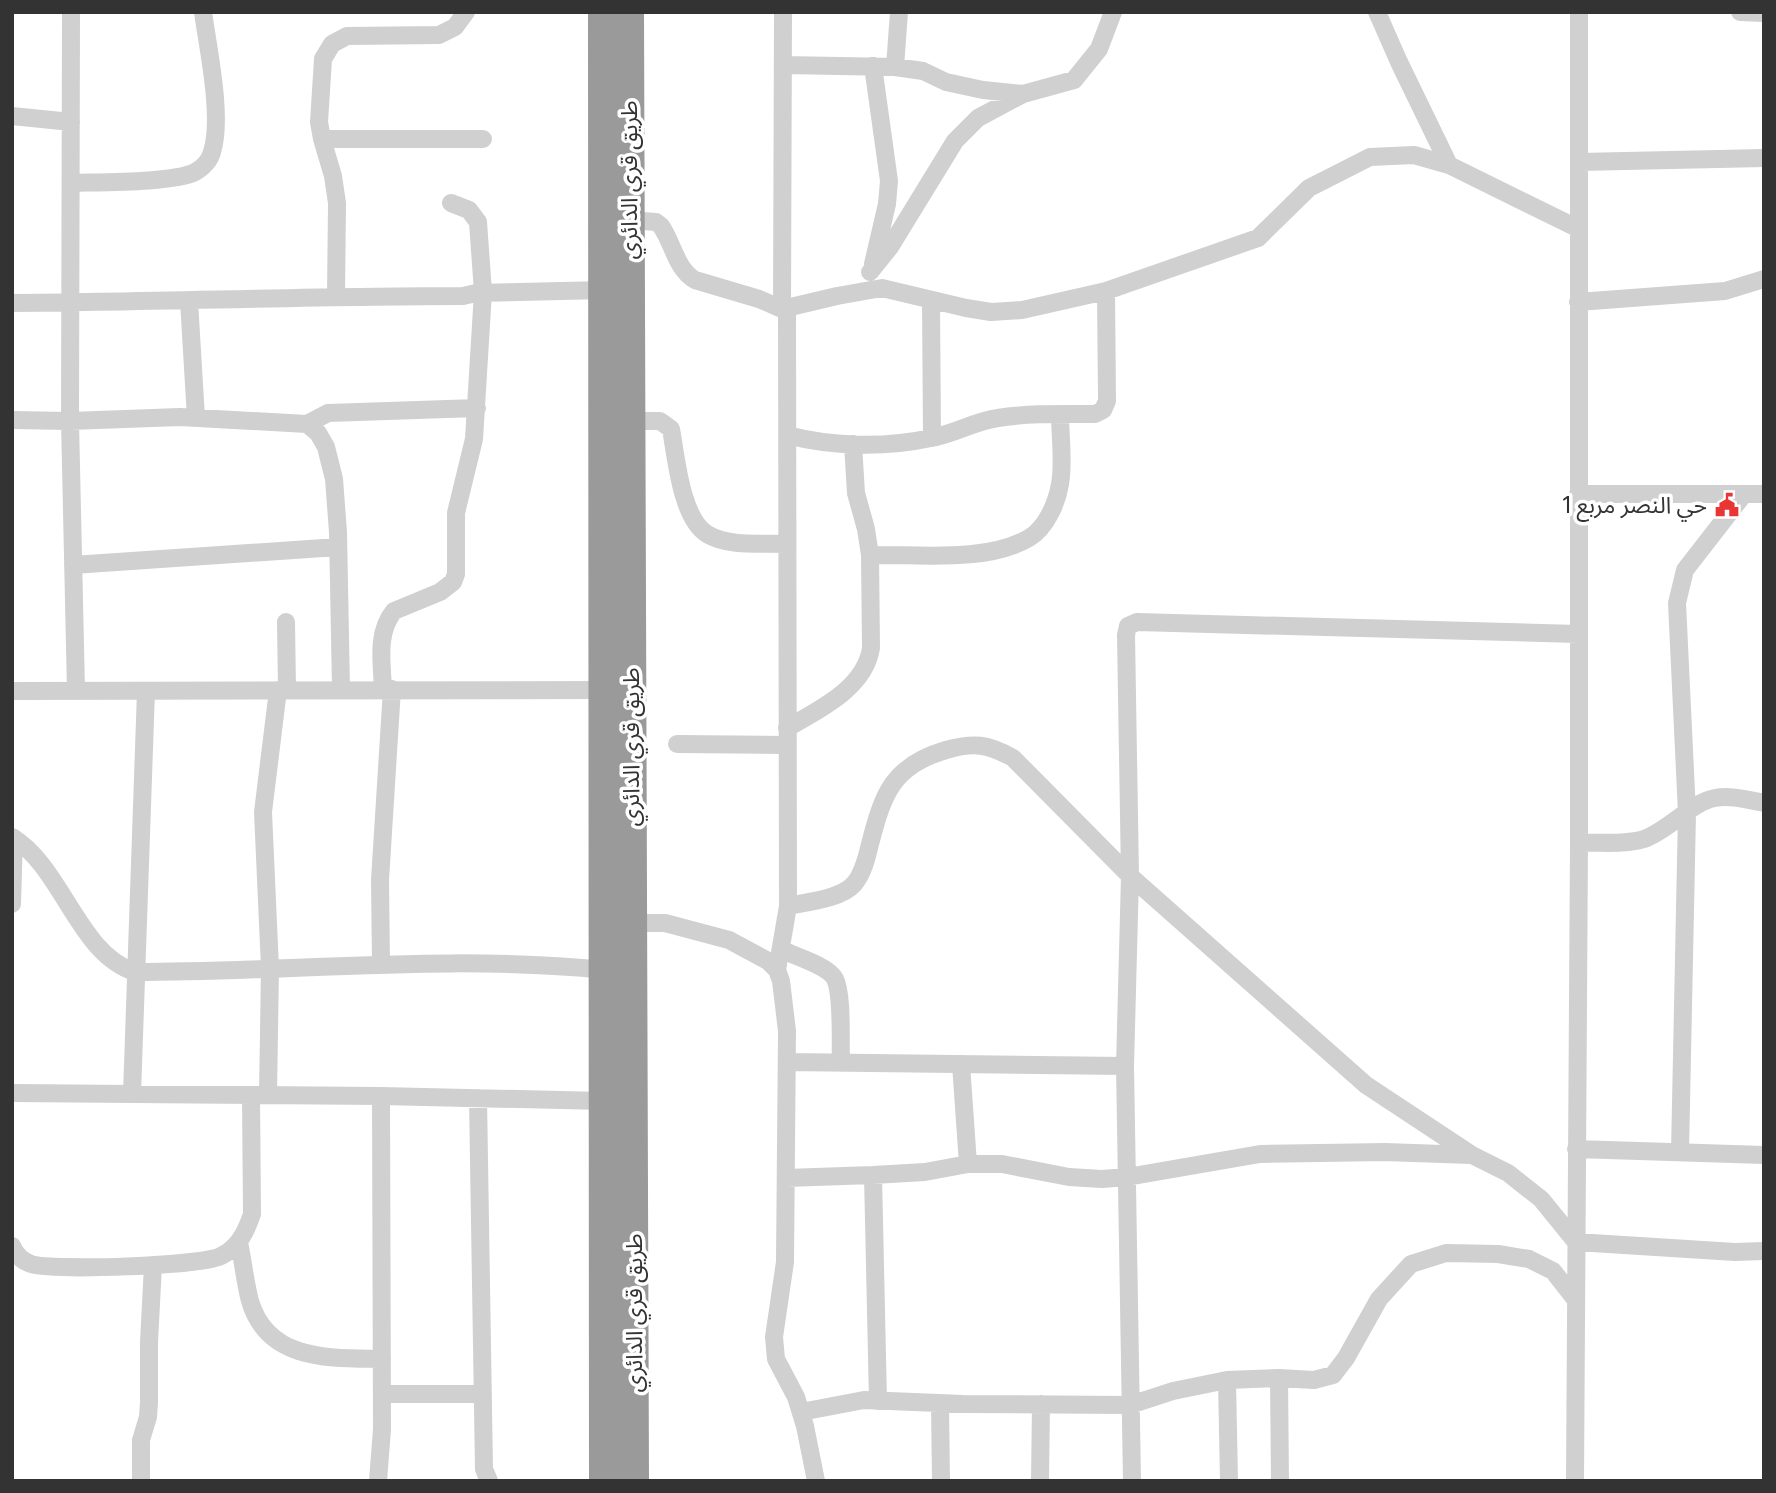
<svg xmlns="http://www.w3.org/2000/svg" width="1776" height="1493" viewBox="0 0 1776 1493" font-family="'Fira Sans Condensed','Noto Sans Arabic',sans-serif">
	<rect width="100%" height="100%" fill="#fff"/>
	<g fill="none" stroke-linecap="round" stroke-linejoin="round">
		<!-- street -->
		<path stroke="#d0d0d0" stroke-width="18" d="M71 12 70 421 76 691
			M1377 12 1399 62 1449 165
			M1740 12 1764 13
			M783 65 895 67 923 71 946 82 983 90 1023 94
			M895 67 899 12
			M12 116 71 122
			M322 139H483
			M1579 162 1764 158
			M71 183C98 182 174 183 195 172 203 168 210 160 212 152 223 117 208 49 203 12
			M629 220 656 222 661 226C673 243 676 269 695 280L759 299 782 309 837 296 882 288 966 308 991 312 1022 310 1106 291 1258 238 1309 188 1370 157 1414 155 1449 165 1579 229
			M873 264 887 204 889 181 873 66
			M870 272 890 247 955 141 978 118 1023 94 1074 80 1099 49 1113 12
			M336 296 337 203 333 176 322 139 319 122 323 59 332 44 347 36 439 35 455 27 466 12
			M189 301 196 418
			M931 301 932 438
			M1578 302 1725 291 1764 279
			M12 303C162 302 313 296 463 296L476 293 605 290
			M782 309 783 12
			M12 420 70 421 180 417 307 424 318 433 326 447 334 479 338 532 341 689
			M630 421H660L671 429C676 456 681 518 707 534 728 547 762 543 786 544
			M307 424 328 413 477 408
			M787 435C833 447 885 448 931 438 954 434 975 421 998 418 1030 413 1063 414 1095 414L1103 410 1107 401 1106 291
			M1578 494H1764
			M870 555C918 554 986 563 1029 538 1046 528 1057 503 1060 484 1064 462 1060 436 1060 414
			M73 565 338 547
			M286 622 287 690
			M383 689C382 663 376 633 394 611L440 592 453 582 456 574V513L474 439 483 292 478 222 469 210 451 203
			M12 691 606 690
			M787 728C819 710 865 688 871 648L870 555 866 529 856 493 853 444
			M677 744 786 745
			M12 837C63 868 78 954 135 972 292 972 449 954 605 970
			M1579 843C1599 842 1625 845 1644 839 1669 830 1692 802 1715 798 1731 795 1748 800 1764 803
			M12 904 14 838
			M788 906C806 902 841 899 854 884 863 874 867 857 870 844 883 794 892 766 946 750 974 742 988 744 1013 758L1130 876 1366 1085 1472 1155 1508 1173 1541 1199 1576 1242 1735 1252 1764 1251
			M632 923H665L729 940 768 961 777 970 781 981 787 1031 785 1262 774 1337 776 1359 796 1397 805 1426 816 1481
			M782 950C795 956 829 966 835 979 843 995 840 1043 841 1063
			M381 965 380 880 392 689
			M777 970 788 906 787 309
			M787 1062 1125 1066
			M961 1064 968 1164
			M12 1093 381 1096 604 1101
			M132 1094 146 691
			M268 1095 270 968 263 812 278 690
			M478 1098 484 1469 489 1481
			M1576 1149 1764 1155
			M1680 1152 1687 813 1677 603 1685 570 1744 494
			M873 1175 878 1401
			M786 1178 873 1175 925 1172 968 1164H1002L1069 1177 1102 1179 1127 1177 1260 1154 1385 1152 1471 1155
			M239 1242C243 1261 245 1282 250 1301 268 1362 331 1358 382 1359
			M12 1246C16 1255 22 1261 31 1264 54 1271 201 1266 221 1256 238 1248 246 1232 252 1214L251 1096
			M1279 1378 1280 1481
			M1227 1380 1229 1481
			M382 1394H482
			M940 1404 941 1481
			M801 1412 864 1400 963 1404 1130 1405 1173 1391 1227 1380 1279 1378 1314 1380 1333 1375 1346 1358 1379 1299 1411 1264 1446 1253 1498 1254 1529 1259 1553 1271 1575 1299
			M141 1481V1440L148 1417 149 1402V1342L153 1265
			M378 1481 382 1429 381 1096
			M1040 1481 1041 1404
			M1132 1481 1125 1066 1130 876 1126 635 1128 626 1137 622 1578 634
			M1575 1481 1579 843V12"/>
		<!-- highway -->
		<path stroke="#9a9a9a" stroke-width="32" d="M604 12 605 1481
			M628 12 633 1481"/>
	</g>
	<!-- icons -->
	<defs>
		<g id="civic-bare" transform="scale(1.89)"><path d="M-.6-6.5H3V-4.5H.6V-3L4-1V1h2V6H-6V1h2V-1L-.6-3ZM-1.2 2.5V6h2.4V2.5Z" fill="#ea3535" stroke="#fff" stroke-width="2.5" paint-order="stroke"/></g>
	</defs>
	<g fill-rule="evenodd">
		<use href="#civic-bare" x="1727" y="505"/>
	</g>
	<g text-anchor="middle" stroke-width="7" stroke-linejoin="round" paint-order="stroke">
		<!-- street labels -->
		<g font-size="23" fill="#333" stroke="#fff">
			<text transform="translate(629 180) rotate(-90)" y="8">طريق قري الدائري</text>
			<text transform="translate(631 747) rotate(-90)" y="8">طريق قري الدائري</text>
			<text transform="translate(634 1313) rotate(-90)" y="8">طريق قري الدائري</text>
		</g>
		<!-- poi labels -->
		<g font-size="23" fill="#333" stroke="#fff" text-anchor="end">
			<text x="1707" y="513">حي النصر مربع 1</text>
		</g>
	</g>
	<!-- border -->
	<rect width="1776" height="1493" fill="none" stroke="#333333" stroke-width="28"/>
</svg>
